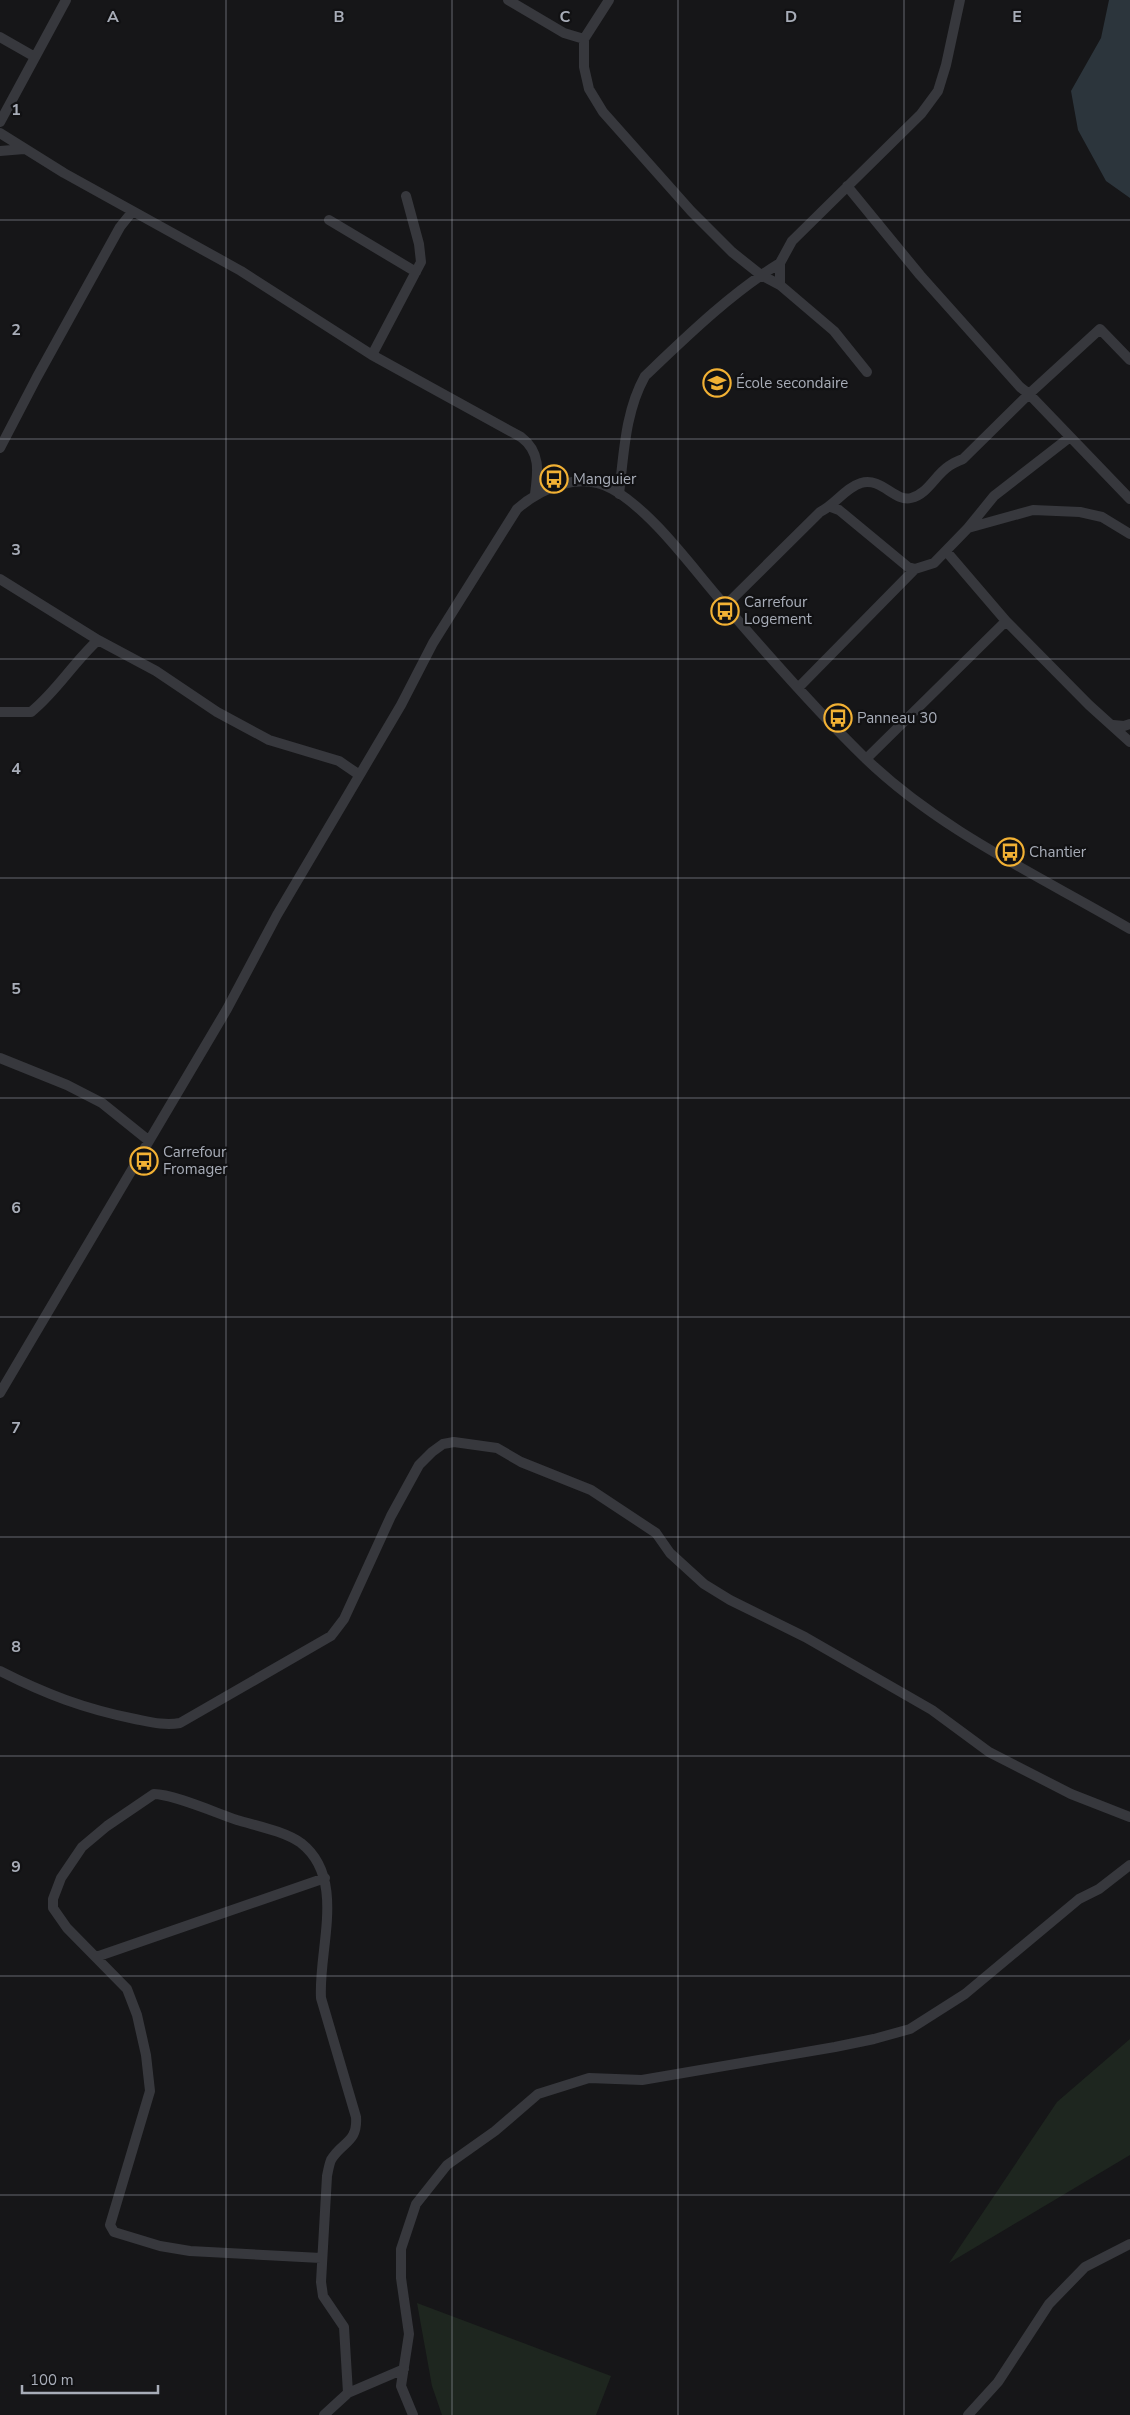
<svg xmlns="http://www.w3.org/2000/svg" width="1130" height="2415" viewBox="0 0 1130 2415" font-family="'Nunito Sans',sans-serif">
	<rect width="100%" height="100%" fill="#161618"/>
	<!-- green -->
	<path fill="#1e261f" d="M1130 2039V2155L949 2263 1057 2102Z
		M417 2303 611 2376 596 2415H442L432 2386Z"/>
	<!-- water -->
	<path fill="#2c353c" d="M1109 0H1130V198L1106 181 1078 130 1071 91 1101 38Z"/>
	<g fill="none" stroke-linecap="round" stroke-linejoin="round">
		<!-- minor -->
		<path stroke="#37383d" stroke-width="10" d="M508 0 564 33 584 39
			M609 0 584 39V67L589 89 603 112 691 211 732 252 761 275 780 285
			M0 37 35 57
			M0 122 66 0
			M0 133 64 173 241 271 372 355 521 437C541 452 538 472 535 494
			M0 151 24 149
			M847 186 920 275 1020 387 1029 394 1130 499
			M329 220 416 272
			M372 355 421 262 419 244 406 196
			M867 372 834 331 780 285V263L792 241 921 114 938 91 946 65 960 0
			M0 448 37 377 120 227 132 212
			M619 494C624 453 625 412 645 376 687 336 731 293 780 263
			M831 507 839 510 908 567 915 569 934 563 968 528 1033 510 1080 512 1102 517 1130 534
			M968 528 994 496 1070 437
			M946 551 1006 621 1089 705 1130 742
			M0 579 98 640
			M725 606 820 512C835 505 845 488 861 483 882 477 894 502 911 498 928 494 935 475 949 466 953 463 958 461 963 459L1029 394 1100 329 1130 360
			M798 688 915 569
			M0 712H31C57 691 73 663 98 640L156 671 217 712 269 740 339 761 358 774
			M1113 725 1124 726 1130 724
			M866 759 1006 621
			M0 1058 67 1085 102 1103 148 1140
			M0 1393 227 1009 277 915 401 705 433 643 517 509C541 488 580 471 612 489 650 510 688 562 717 596 764 651 812 706 864 757 940 831 1040 876 1130 929
			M0 1671C45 1694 85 1709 135 1719 150 1722 165 1726 180 1723L331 1636 344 1619 391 1516 419 1465 432 1452 443 1444 454 1442 497 1448 521 1462 591 1490 656 1533 670 1553 704 1584 730 1600 805 1637 932 1710 989 1752 1071 1794 1130 1817
			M96 1957 325 1878
			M321 2258 190 2251 160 2246 114 2232 110 2225 150 2091 146 2055 137 2015 127 1989 67 1928 53 1908V1899L61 1878 82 1847 107 1826 154 1794C173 1794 216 1813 237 1820 257 1826 284 1831 301 1843 347 1879 318 1949 321 1998L356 2117C358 2143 341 2142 331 2160 329 2165 328 2171 327 2176L321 2282 323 2296 344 2327 348 2393
			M324 2415 348 2393 404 2369
			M413 2415 401 2386 409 2334 401 2278V2249L416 2204 447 2165 495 2131 538 2094 589 2078 642 2080 835 2047 874 2039 910 2029 965 1994 1079 1899 1099 1889 1130 1865
			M968 2415 998 2382 1049 2304 1085 2267 1130 2244"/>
	</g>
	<!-- grid -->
	<path fill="none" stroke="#a8adb8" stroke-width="1" stroke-opacity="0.55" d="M226 0V2415M452 0V2415M678 0V2415M904 0V2415M0 220H1130M0 439H1130M0 659H1130M0 878H1130M0 1098H1130M0 1317H1130M0 1537H1130M0 1756H1130M0 1976H1130M0 2195H1130"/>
	<!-- icons -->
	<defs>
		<g id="school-ring" transform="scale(1.4375)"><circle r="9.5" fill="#111113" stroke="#f2b134" stroke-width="1.5"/><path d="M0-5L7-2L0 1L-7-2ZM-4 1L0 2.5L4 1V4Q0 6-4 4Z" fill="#f2b134"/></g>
		<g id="bus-ring" transform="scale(1.4375)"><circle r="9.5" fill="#111113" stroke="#f2b134" stroke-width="1.5"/><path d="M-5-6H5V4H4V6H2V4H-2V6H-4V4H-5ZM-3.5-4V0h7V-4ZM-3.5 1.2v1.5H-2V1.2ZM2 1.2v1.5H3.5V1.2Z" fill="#f2b134"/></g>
	</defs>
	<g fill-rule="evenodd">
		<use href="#school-ring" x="717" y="383"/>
		<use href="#bus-ring" x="554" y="479"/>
		<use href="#bus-ring" x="725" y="611"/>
		<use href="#bus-ring" x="838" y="718"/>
		<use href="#bus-ring" x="1010" y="852"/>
		<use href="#bus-ring" x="144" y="1161"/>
	</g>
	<g text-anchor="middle" stroke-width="4.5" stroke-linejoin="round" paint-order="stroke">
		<!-- poi labels -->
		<g font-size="15" fill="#a8adb8" stroke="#111113" text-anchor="start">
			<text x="736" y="388">École secondaire</text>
			<text x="573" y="484">Manguier</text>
			<text x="744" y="607">Carrefour<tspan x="744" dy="17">Logement</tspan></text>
			<text x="857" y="723">Panneau 30</text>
			<text x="1029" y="857">Chantier</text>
			<text x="163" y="1157">Carrefour<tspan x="163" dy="17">Fromager</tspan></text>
		</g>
	</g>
	<g font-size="16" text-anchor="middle" font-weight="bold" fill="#a8adb8" stroke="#111113" stroke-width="4.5" stroke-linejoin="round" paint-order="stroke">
		<text x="113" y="22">A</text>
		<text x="339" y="22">B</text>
		<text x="565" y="22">C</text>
		<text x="791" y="22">D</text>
		<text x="1017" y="22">E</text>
		<text x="16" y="115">1</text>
		<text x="16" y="335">2</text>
		<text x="16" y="555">3</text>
		<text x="16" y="774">4</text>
		<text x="16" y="994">5</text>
		<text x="16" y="1213">6</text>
		<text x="16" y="1433">7</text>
		<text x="16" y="1652">8</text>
		<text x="16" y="1872">9</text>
	</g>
	<!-- scale -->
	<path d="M22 2385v8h136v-8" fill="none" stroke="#a8adb8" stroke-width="2.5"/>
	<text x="30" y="2385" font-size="15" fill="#a8adb8" stroke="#111113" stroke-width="4" paint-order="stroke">100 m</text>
</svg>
